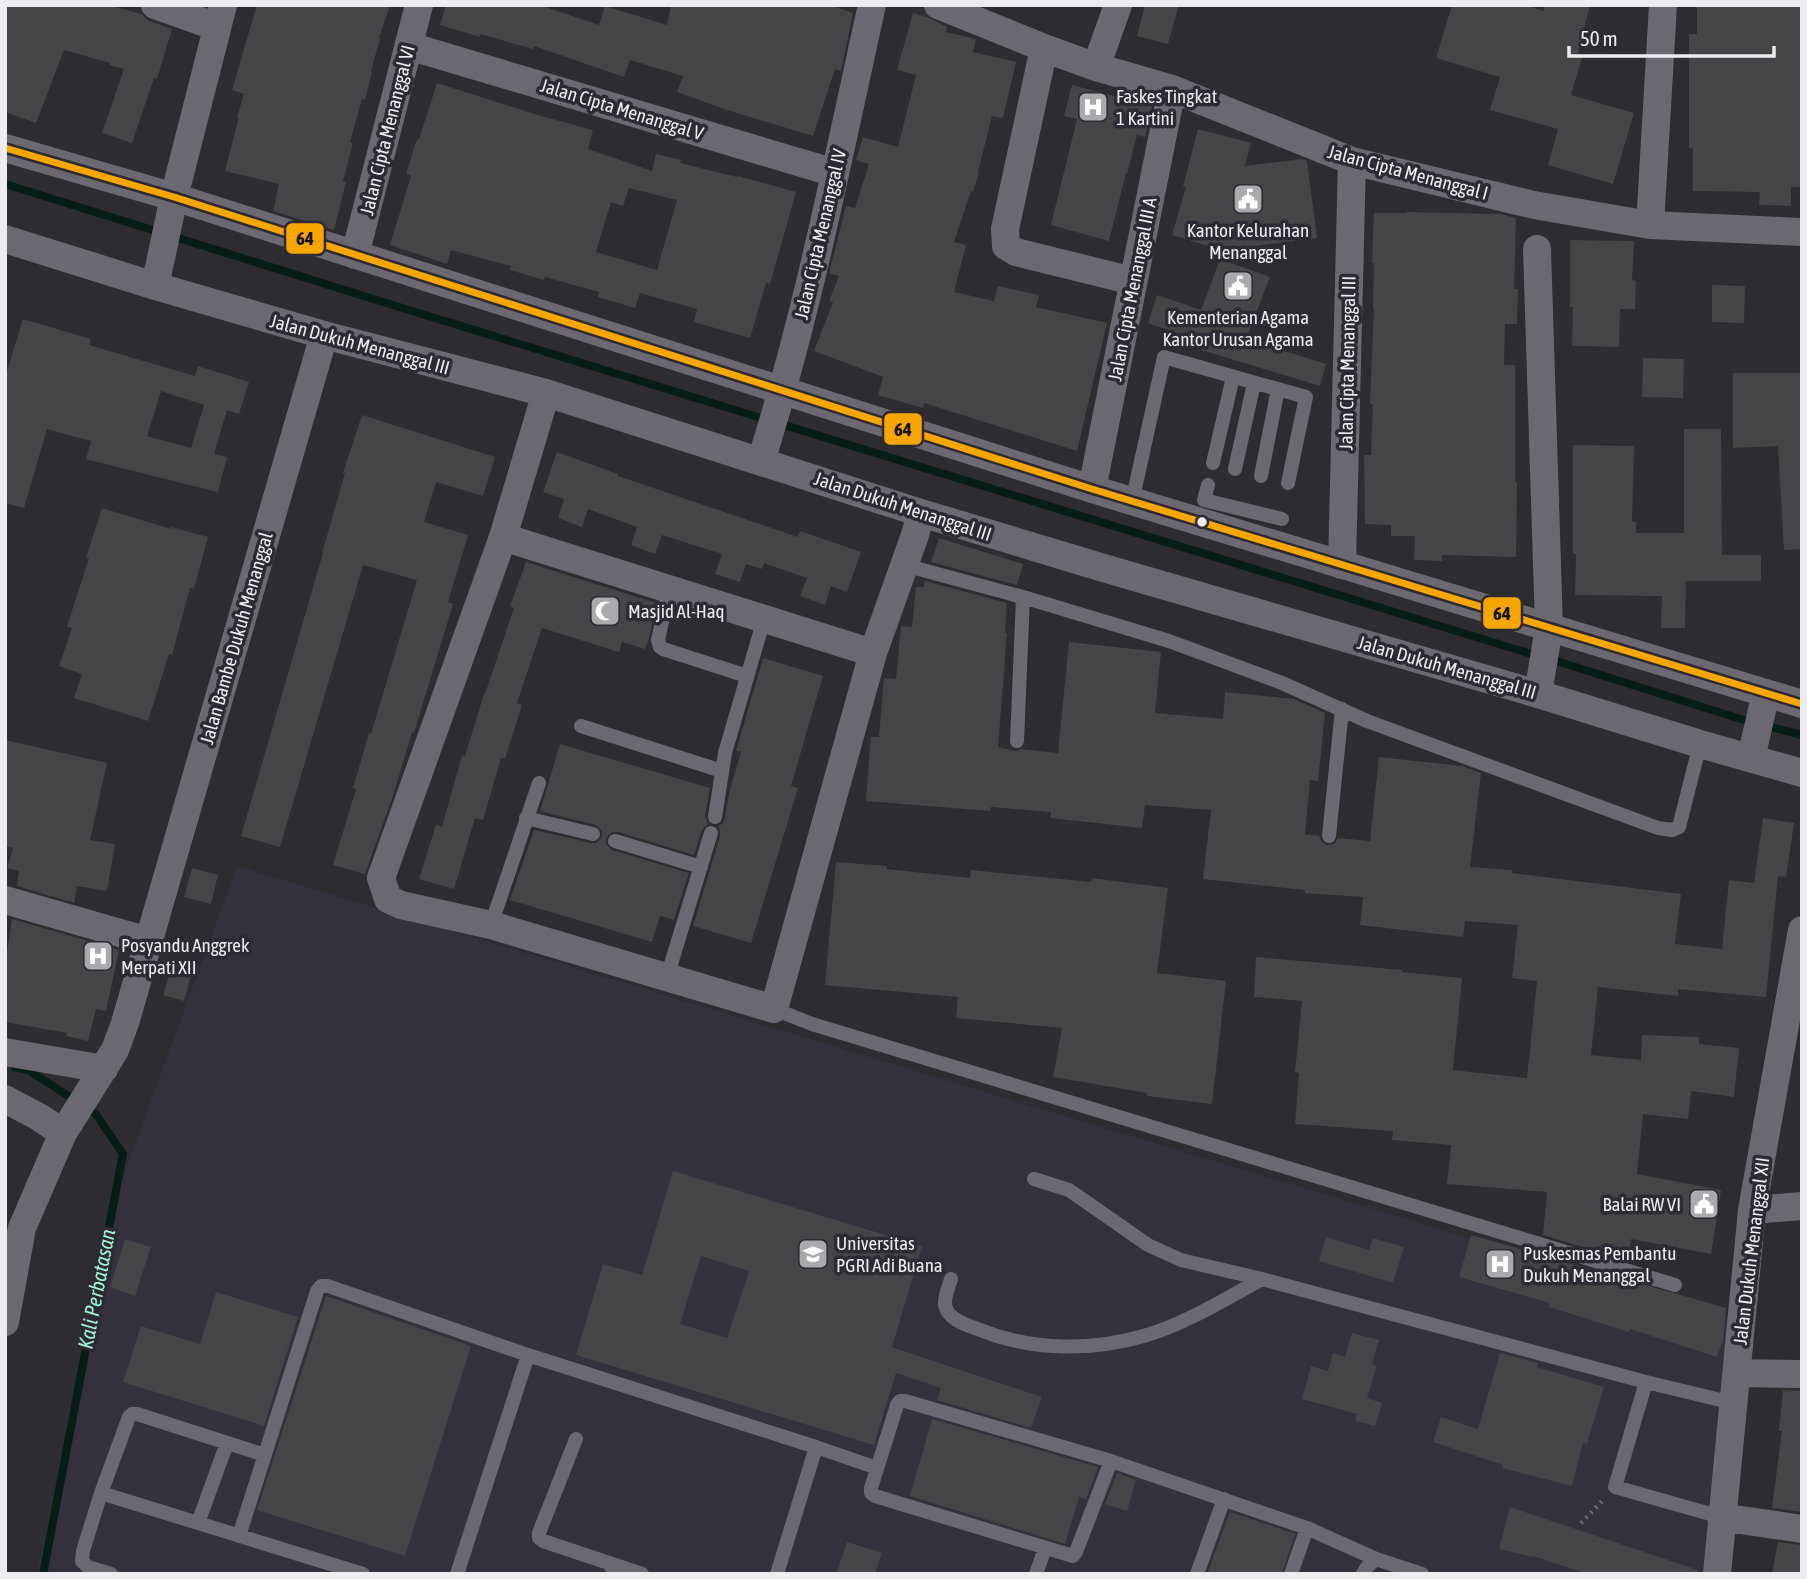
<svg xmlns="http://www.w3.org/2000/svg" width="1807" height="1579" viewBox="0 0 1807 1579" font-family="'Asap Condensed',sans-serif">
	<rect width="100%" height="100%" fill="#2d2c30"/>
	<!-- built -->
	<path fill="#34303c" d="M237 866 1741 1320 1710 1574H37L119 1188Z"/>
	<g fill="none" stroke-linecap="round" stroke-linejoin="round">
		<!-- stream -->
		<path stroke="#051d15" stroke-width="8" d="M5 184 399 307 1538 656
			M1550 659 1747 721 1802 735
			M15 1067 28 1070 95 1113 123 1154 43 1574"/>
	</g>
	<!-- building -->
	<path fill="#454447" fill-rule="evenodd" d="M5 5H108L141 14 149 21 172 29 157 79 154 78 132 143 102 133 124 69 110 65V63L64 50 36 123 5 112Z
		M257 5H390L379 38 380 39 371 71 372 72 365 100 362 99 350 142 353 143 343 181 346 182 334 230 273 211 279 184 225 171 239 117H237L244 94 232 90Z
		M446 5H539L599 25 605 6 667 25 671 5H830L853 13 841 71 835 69 813 136 727 110 677 92 683 76 630 60 624 77 534 46 533 49 480 34V37L440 25Z
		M1145 5H1179L1168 44 1137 36Z
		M1452 5H1525L1544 11 1545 5H1590L1577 57 1582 58 1571 95 1634 113 1613 184 1548 165 1558 129 1490 110 1500 77 1436 58Z
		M1697 5H1802V187H1791V206L1759 205 1760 192 1693 191V148H1689V34H1697Z
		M913 13 927 17 947 27 946 32 976 39 973 52 1016 62 1003 118 992 116 978 172H979L973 192 971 191 954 242 966 245 954 292 994 301 998 286 1039 295 1036 307 1107 323 1077 451 924 403 923 408 878 395 883 377 814 351 833 302 829 301 839 276 829 273 846 206 855 208 869 164 856 160 863 137 898 147 916 75 897 70Z
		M437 83 541 116 593 130 588 149 652 171 656 154 681 160 680 163 737 177 738 176 796 192 770 284 766 283 750 338 694 322 697 309 640 293 635 308 598 297 599 292 545 277 544 280 510 270 511 266 451 250 447 264 390 245 411 176 406 174 417 139H419ZM629 188 677 200 657 270 596 252 611 202 623 206Z
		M1072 85 1152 106 1145 137 1137 135 1127 174 1126 173 1109 241 1051 225 1077 119 1064 116Z
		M1198 129 1251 143 1245 166 1302 159 1307 161 1317 238 1221 250 1172 235 1186 187 1183 186Z
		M1407 212 1500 214 1516 218 1514 289H1518L1517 324H1505L1504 365H1515V482H1517L1516 557 1442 555V561L1414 560 1415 536H1391V525L1365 524 1364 455H1371L1373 404H1370L1374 308H1373L1374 263H1372L1374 213H1406Z
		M1570 240 1634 241 1632 280 1636 281 1635 309H1620L1619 347 1572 346 1573 307H1570Z
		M1220 259 1270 277 1246 339 1326 364 1320 386 1192 347 1195 339 1148 323 1157 295 1201 310Z
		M1712 285 1745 286 1744 323 1712 322Z
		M23 319 91 339 89 345 195 376 198 366 249 382 239 414 227 410 214 454 227 457 218 492 86 459 91 441 47 429 24 508 5 503V378ZM161 391 204 405 191 448 147 436Z
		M1643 358 1684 359 1683 398 1642 397Z
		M1733 373H1802V549L1784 550 1778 446 1733 448Z
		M362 415 495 457 483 496 436 482 424 522 468 535 448 602 453 604 414 733 412 732 393 796 365 874 333 865 356 789 353 788 369 733 371 734 417 580 363 565 280 847 241 836 323 553H322L345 473H343Z
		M1684 429H1721L1722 555H1761V581H1686L1685 628H1661L1662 596 1575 595 1576 554H1573V445L1634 446 1632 522H1636V533H1684Z
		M557 452 618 474V476L798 537 800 531 861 552 847 592 831 586 825 605 800 596 807 578 764 563 762 569 746 564 740 582 715 574 722 554 662 535 655 554 631 545 637 527 588 509 582 527 558 518 564 499 543 492Z
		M102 508 171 529V527L208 537 194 589 190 588 172 655 169 654 148 721 74 698 82 674 59 666 72 628 67 626 89 558H86Z
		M939 538 1023 564 1017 585 931 562Z
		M526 562 656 603 649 639 645 649 622 642 619 652 542 628 517 703 522 705 505 759 501 758 483 820 475 818 454 889 419 879 436 825 442 827 462 755 465 756 484 694H485L514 608 510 606Z
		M925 581 1007 603 1005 633H1007L998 747 1016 751 1021 749 1058 753 1069 642 1161 652 1155 713 1223 719 1225 692 1294 699 1325 713 1318 781 1310 780 1305 834 1319 836 1321 841 1327 845 1334 844 1338 838 1370 841 1379 757 1462 766 1481 773 1470 867 1512 870V873L1681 894 1675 944 1722 949 1729 880 1754 883 1763 818 1794 823 1786 877 1778 876 1766 997 1678 989V996L1598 987 1591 1055 1641 1060 1642 1035 1699 1037V1044L1739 1048 1734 1097 1691 1091 1688 1119 1643 1114 1637 1174 1721 1190 1711 1254 1631 1239 1628 1261 1543 1235 1547 1192 1447 1184 1451 1145 1392 1140 1393 1131 1295 1124 1299 1073 1295 1072 1302 1001 1254 997 1256 957 1402 970 1401 972 1462 978 1453 1070 1527 1078 1537 981 1512 978 1518 925 1465 921 1463 937 1360 925 1363 897 1305 893V890L1203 879 1211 810 1145 805 1142 828 1051 818V812L991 807 990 811 866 801 871 737H879L884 678 896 679 901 626 912 627 916 587H923Z
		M763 658 823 676 791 786 798 788 751 943 693 926 720 836V830L718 826 722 824 725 818 729 793 741 752 736 751Z
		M5 740 107 763 90 840 115 844 107 891 77 886 74 903 17 886 19 871 7 868 13 848 5 846Z
		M560 744 710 788 705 816 708 824 702 830 694 855 618 832H612L606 838V844L612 850 689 873 674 920 660 916 652 942 510 900 534 830 591 843H596L602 837V831L596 825 540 811Z
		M836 862 887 866V869L970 878 971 870 1091 882 1092 878 1168 888 1157 973 1226 981 1212 1104 1147 1096V1093L1053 1077 1062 1028 956 1018 958 997 825 985Z
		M192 868 218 875 211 904 184 897Z
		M12 919 119 950 106 1011 96 1009 88 1041 66 1036 67 1033 5 1022V967Z
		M173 962 193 968 184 1001 163 995Z
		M673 1171 922 1246 892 1347 1042 1397 1031 1428 937 1400 941 1388 896 1373 874 1445 576 1355 603 1264 642 1275ZM701 1256 749 1271 727 1338 680 1324Z
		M1471 1235 1726 1308 1723 1340 1717 1357 1630 1329 1629 1332 1549 1307 1550 1303 1459 1277Z
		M1326 1237 1369 1250 1373 1238 1404 1247 1393 1283 1319 1261Z
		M125 1239 151 1247 135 1296 110 1287Z
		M216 1292 298 1317 264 1426 123 1382 141 1326 200 1344Z
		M326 1296 471 1346 405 1556 257 1510Z
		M1352 1333 1379 1340 1372 1364 1377 1366 1367 1398 1382 1403 1375 1426 1355 1421 1357 1414 1302 1399 1311 1366 1328 1371 1333 1353 1345 1357Z
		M1500 1353 1538 1363 1537 1367 1604 1387 1587 1444 1583 1443 1572 1486 1502 1468 1503 1465 1433 1442 1441 1417 1478 1429Z
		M1783 1390 1802 1391V1512L1772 1508 1782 1431H1779Z
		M932 1419 1098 1467 1086 1499 1079 1497 1065 1544 910 1496Z
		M1117 1473 1136 1480 1127 1511 1105 1504Z
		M1510 1507 1698 1570 1697 1574H1587L1533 1556V1557L1499 1549Z
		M1230 1512 1295 1534 1282 1574H1207Z
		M847 1542 882 1553 875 1574H836Z
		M1778 1542 1802 1545V1574H1772Z"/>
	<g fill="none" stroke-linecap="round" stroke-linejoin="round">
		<!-- path -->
		<path stroke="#6b6971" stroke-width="4.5" stroke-dasharray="2 5" stroke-linecap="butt" d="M1581 1523 1603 1500"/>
		<!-- lane -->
		<path stroke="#6b6871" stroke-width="14" d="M1213 463 1233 377
			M1235 469 1254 383
			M1261 476 1278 389
			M1208 485 1204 500 1282 519
			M1132 502 1164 357 1306 397 1288 483
			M904 565 1023 597 1169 641 1282 683 1367 721 1658 828 1672 830 1679 827 1700 744
			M669 590 658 640 660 647 663 649 747 676
			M581 726 722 771
			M1017 741 1023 597
			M715 817 725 753 764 619
			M526 818 593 834
			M1329 836 1342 709
			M615 841 701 867
			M491 925 539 783
			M667 977 711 833
			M774 1009 812 1024 1675 1285
			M1034 1179 1069 1190 1148 1245 1181 1260 1262 1279 1646 1382 1615 1487 1721 1517
			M951 1279C949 1286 944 1297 945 1305 948 1321 970 1326 983 1331 1034 1351 1094 1351 1147 1335 1187 1323 1225 1299 1262 1279
			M1646 1382 1733 1403
			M900 1401H905L1111 1461 1076 1552 1073 1556 875 1496 871 1493V1488L897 1405Z
			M576 1439 539 1533V1538L543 1541 609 1563 615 1574
			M816 1447 877 1468
			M1111 1461 1307 1528
			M101 1493 129 1417 132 1414H137L265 1455
			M198 1523 227 1443
			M239 1536 317 1291 321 1286H328L528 1355
			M609 1563 642 1574
			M111 1574 88 1567 82 1561 83 1551 101 1493 363 1574
			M457 1574 528 1355 816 1447 777 1574
			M1036 1574 1045 1548
			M1197 1574 1224 1499
			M1291 1574 1307 1528 1376 1559
			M1363 1574 1367 1567 1376 1559 1422 1574"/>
		<!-- street -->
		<path stroke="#6b6871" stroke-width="28" d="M155 5 217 27
			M938 5 1044 48 1096 67 1172 89 1352 161 1534 205 1650 225 1802 232
			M409 46 835 173
			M1044 48 1005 229 1006 246 1016 252 1133 281
			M1096 67 1118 5
			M5 148 174 197 1092 489 1802 704
			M1650 225 1663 5
			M5 239 155 286 324 335 546 393 921 513 1107 569 1538 694 1700 744 1802 773
			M1537 249 1549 628 1538 694
			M355 255 419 5
			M155 286 174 197 223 5
			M546 393 503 537 381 878 388 899 401 905 491 925 774 1009 873 653 915 535 921 513
			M761 461C808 312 838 158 872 5
			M1092 489 1172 89
			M503 537 873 653
			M1342 565 1352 161
			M1751 758 1766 693
			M5 900 148 941
			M5 1052 104 1069
			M5 1099 39 1117 63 1133
			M1752 1210 1802 1206
			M5 1322 22 1228 63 1133 115 1050 125 1023 324 335
			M1737 1373 1802 1374
			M1721 1517 1802 1529
			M1717 1574 1752 1210 1802 930"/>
		<!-- bus-1 casing -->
		<g stroke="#2c2a32" stroke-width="12">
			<path id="bus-1" d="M5 148 174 197 1092 489 1802 704"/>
		</g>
		<!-- bus-1 -->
		<use href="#bus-1" stroke="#f7a600" stroke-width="7"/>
	</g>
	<!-- icons -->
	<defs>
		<g id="hospital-square" transform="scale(1.575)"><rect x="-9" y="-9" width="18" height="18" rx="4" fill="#aaa9ad" stroke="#2c2a32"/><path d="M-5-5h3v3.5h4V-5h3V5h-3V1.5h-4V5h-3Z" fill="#fff"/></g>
		<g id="civic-square" transform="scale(1.575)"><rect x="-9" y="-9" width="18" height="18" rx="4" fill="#aaa9ad" stroke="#2c2a32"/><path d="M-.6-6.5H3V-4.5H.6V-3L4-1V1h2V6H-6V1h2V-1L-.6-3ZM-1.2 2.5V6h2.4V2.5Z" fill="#fff"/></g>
		<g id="mosque-square" transform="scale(1.575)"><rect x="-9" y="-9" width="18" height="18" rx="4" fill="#aaa9ad" stroke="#2c2a32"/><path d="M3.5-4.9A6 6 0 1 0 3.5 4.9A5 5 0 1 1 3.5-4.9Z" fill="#fff"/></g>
		<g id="university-square" transform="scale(1.575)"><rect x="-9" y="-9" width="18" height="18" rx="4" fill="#aaa9ad" stroke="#2c2a32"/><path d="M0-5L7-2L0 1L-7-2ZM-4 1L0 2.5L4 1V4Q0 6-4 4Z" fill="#fff"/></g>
	</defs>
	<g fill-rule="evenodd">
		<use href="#hospital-square" x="1093" y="107"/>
		<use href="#civic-square" x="1248" y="199"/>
		<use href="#civic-square" x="1238" y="286"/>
		<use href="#mosque-square" x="605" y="611"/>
		<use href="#hospital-square" x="98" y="956"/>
		<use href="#civic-square" x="1704" y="1204"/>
		<use href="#university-square" x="813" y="1254"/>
		<use href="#hospital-square" x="1500" y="1264"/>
	</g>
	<!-- markers -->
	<circle fill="#eeecf1" stroke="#2c2a32" stroke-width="2.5" cx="1202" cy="522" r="6"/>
	<g text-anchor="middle" stroke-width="7" stroke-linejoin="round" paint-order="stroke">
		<!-- poi labels -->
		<g font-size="19" fill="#eeecf1" stroke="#2c2a32" text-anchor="start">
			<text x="1116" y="103">Faskes Tingkat<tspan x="1116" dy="22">1 Kartini</tspan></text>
			<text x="1248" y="237" text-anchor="middle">Kantor Kelurahan<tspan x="1248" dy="22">Menanggal</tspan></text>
			<text x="1238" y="324" text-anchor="middle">Kementerian Agama<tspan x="1238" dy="22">Kantor Urusan Agama</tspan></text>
			<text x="628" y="618">Masjid Al-Haq</text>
			<text x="121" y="952">Posyandu Anggrek<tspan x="121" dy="22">Merpati XII</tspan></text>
			<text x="1681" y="1211" text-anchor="end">Balai RW VI</text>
			<text x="836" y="1250">Universitas<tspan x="836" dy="22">PGRI Adi Buana</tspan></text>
			<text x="1523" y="1260">Puskesmas Pembantu<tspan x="1523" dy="22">Dukuh Menanggal</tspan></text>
		</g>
		<!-- street labels -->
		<g font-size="19" fill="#eeecf1" stroke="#2c2a32">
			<text transform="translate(622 109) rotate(17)" y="7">Jalan Cipta Menanggal V</text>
			<text transform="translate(387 130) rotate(-76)" y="7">Jalan Cipta Menanggal VI</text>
			<text transform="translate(1408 172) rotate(15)" y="7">Jalan Cipta Menanggal I</text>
			<text transform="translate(820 234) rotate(-77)" y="7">Jalan Cipta Menanggal IV</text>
			<text transform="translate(1132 289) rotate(-79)" y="7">Jalan Cipta Menanggal III A</text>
			<text transform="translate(360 344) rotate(15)" y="7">Jalan Dukuh Menanggal III</text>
			<text transform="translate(1347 363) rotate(-89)" y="7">Jalan Cipta Menanggal III</text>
			<text transform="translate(903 506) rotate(18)" y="7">Jalan Dukuh Menanggal III</text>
			<text transform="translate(236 638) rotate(-74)" y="7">Jalan Bambe Dukuh Menanggal</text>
			<text transform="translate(1447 667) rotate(16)" y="7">Jalan Dukuh Menanggal III</text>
			<text transform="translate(1751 1251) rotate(-83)" y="7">Jalan Dukuh Menanggal XII</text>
		</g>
		<!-- water labels -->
		<g font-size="21" font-style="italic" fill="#a1f5d1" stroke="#2c2a32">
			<text transform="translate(97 1289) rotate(-79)" y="7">Kali Perbatasan</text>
		</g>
	</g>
	<g stroke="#2c2a32" stroke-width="2.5">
		<rect x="285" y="222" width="40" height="33" rx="7" fill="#f7a600"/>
		<rect x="883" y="412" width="40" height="34" rx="7" fill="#f7a600"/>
		<rect x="1482" y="596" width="40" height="34" rx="7" fill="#f7a600"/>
	</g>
	<g font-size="19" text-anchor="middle" font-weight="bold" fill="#111">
		<text x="305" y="245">64</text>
		<text x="903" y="436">64</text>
		<text x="1502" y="620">64</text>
	</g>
	<!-- border -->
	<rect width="1807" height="1579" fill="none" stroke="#eeecf1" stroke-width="14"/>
	<!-- scale -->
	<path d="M1569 46v10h205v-10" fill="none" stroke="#eeecf1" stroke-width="3.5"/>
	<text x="1580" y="46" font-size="21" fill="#eeecf1" stroke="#2c2a32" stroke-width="5" paint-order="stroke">50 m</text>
</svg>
